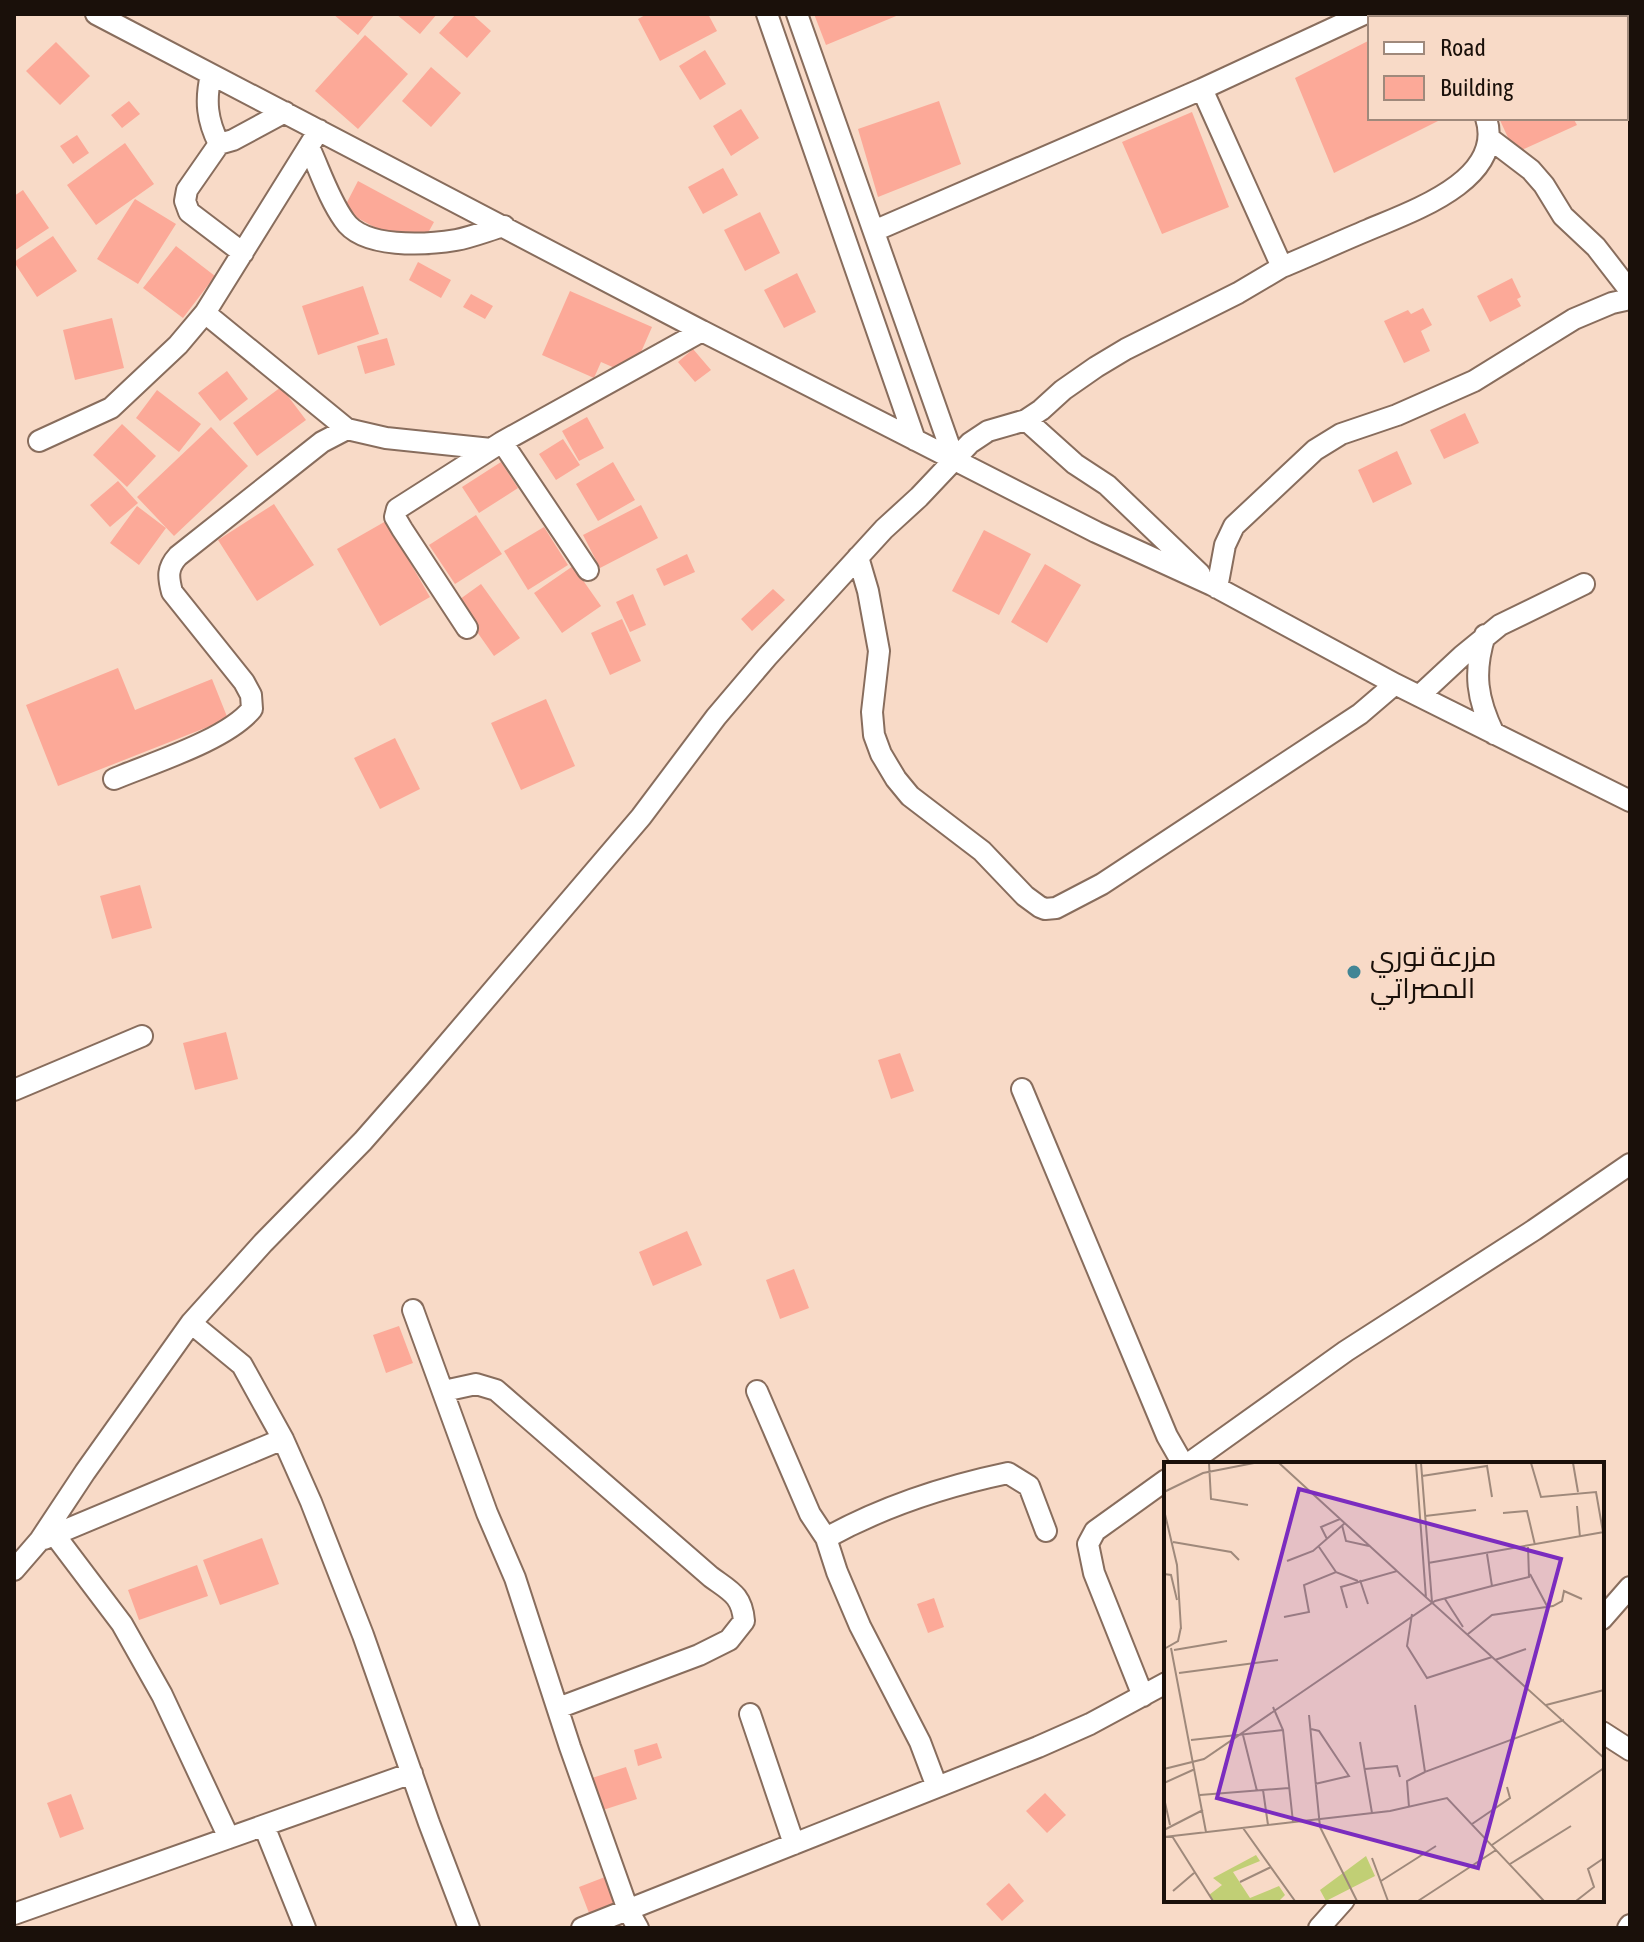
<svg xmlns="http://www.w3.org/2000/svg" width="1644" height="1942" viewBox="0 0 1644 1942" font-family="'Asap Condensed',Cairo,sans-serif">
	<rect width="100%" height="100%" fill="#f8dac7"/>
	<!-- building -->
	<path fill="#fca998" d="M333 14H375L358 35Z
		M396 14H437L420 34Z
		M456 14H472L491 31 467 58 439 33Z
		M647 14H708L717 31 660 61 638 19Z
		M814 14H901L826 45Z
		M1478 14H1532V18H1478Z
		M365 35 408 74 358 129 315 91Z
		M1370 40V118H1444L1334 173 1295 78Z
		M56 42 90 76 60 105 26 71Z
		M705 50 726 84 700 100 679 66Z
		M431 67 461 93 431 127 402 101Z
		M129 101 140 114 122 128 111 115Z
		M939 101 961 164 878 197 858 129Z
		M741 109 759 138 731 156 713 126Z
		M1192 112 1229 207 1162 234 1122 142Z
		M1499 118H1573L1577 125 1515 153Z
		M77 135 89 153 73 164 60 146Z
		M125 143 154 184 96 225 67 185Z
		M723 168 738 195 703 214 688 187Z
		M358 181 434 222 418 251 343 210Z
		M23 190 49 228 14 251V196Z
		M135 199 176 224 138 284 97 259Z
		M760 212 780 253 745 271 724 230Z
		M53 236 77 271 37 297 14 262Z
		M176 246 215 276 183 318 143 288Z
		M418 262 451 280 441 298 409 280Z
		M797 273 816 312 784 328 764 290Z
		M1512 278 1521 297 1517 299 1521 306 1490 322 1477 296Z
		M363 286 379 334 318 355 302 306Z
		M570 291 652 327 631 375 601 362 594 378 542 355Z
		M471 294 493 306 485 319 463 307Z
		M1423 308 1432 325 1421 331 1430 351 1404 363 1384 321 1408 310 1411 314Z
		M112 318 124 368 75 380 63 330Z
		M387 338 395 365 365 374 357 346Z
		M693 349 711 370 695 382 678 362Z
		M227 371 248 399 220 421 198 393Z
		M281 387 306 420 257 456 233 423Z
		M157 390 201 424 179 452 136 418Z
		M1465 413 1479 443 1444 459 1430 430Z
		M587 417 604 448 579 461 562 431Z
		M122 424 156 456 127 487 93 455Z
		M211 427 248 466 174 536 137 497Z
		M563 439 580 465 556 480 539 454Z
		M1397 451 1412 484 1373 503 1358 470Z
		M501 462 518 488 479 513 462 487Z
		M613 462 635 500 598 521 576 484Z
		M118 481 138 503 110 527 90 505Z
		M274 504 314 565 257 601 218 540Z
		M641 505 658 538 600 568 583 535Z
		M137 506 166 528 139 565 110 543Z
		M476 515 502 554 455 584 429 545Z
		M386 521 430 597 380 626 337 549Z
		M544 527 568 565 528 590 504 551Z
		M984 530 1031 554 999 615 952 591Z
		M687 554 695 572 664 586 656 569Z
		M1045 564 1081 585 1047 643 1011 622Z
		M573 566 601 606 562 633 534 593Z
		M481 584 520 638 494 656 456 602Z
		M773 589 785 600 752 631 741 619Z
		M633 594 646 625 630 632 616 602Z
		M622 619 641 661 610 675 591 633Z
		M118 668 135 710 212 679 228 719 58 786 26 705Z
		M546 699 575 766 521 790 491 723Z
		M395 738 420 789 380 809 354 758Z
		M140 885 152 928 112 939 100 896Z
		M226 1032 238 1079 195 1090 183 1043Z
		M900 1053 914 1091 891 1099 878 1060Z
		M687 1231 702 1265 653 1286 639 1252Z
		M794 1269 809 1308 780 1319 766 1280Z
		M399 1326 413 1363 386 1373 373 1335Z
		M262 1538 279 1584 220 1605 203 1560Z
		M197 1565 208 1596 139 1620 128 1590Z
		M934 1598 944 1627 928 1633 917 1604Z
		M657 1743 662 1758 638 1766 634 1750Z
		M626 1767 637 1799 603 1810 592 1778Z
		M1045 1793 1066 1815 1047 1833 1026 1811Z
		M71 1794 84 1829 60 1838 47 1803Z
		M605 1877 615 1903 589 1913 579 1887Z
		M1009 1883 1024 1901 1002 1921 986 1904Z"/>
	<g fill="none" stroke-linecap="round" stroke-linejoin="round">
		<!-- minor casing -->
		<g stroke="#886d5d" stroke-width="24">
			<path id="minor" d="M96 14 702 331
				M767 14 915 440
				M797 14 954 459
				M1446 14 1447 18
				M211 75C205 101 207 120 219 144
				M1489 138 1531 170 1544 185 1563 216 1596 247 1630 291
				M309 147C320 171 329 199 344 220 363 249 426 245 456 240 472 237 489 230 504 226
				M874 231 1202 89 1364 14
				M243 253 189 212 185 201 187 190 219 144 233 140 285 112
				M1282 267C1311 255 1339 242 1368 230 1410 212 1506 180 1486 118
				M205 313 347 429
				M1026 420 1075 464 1107 485 1200 574
				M39 441 111 408 178 345 205 313 319 130
				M502 442 588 570
				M858 557 868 591 879 651 872 712 874 735 881 754 896 779 910 796 982 851 1025 896 1040 907 1045 909 1056 908 1102 884 1360 714 1395 684
				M1217 588 1225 545 1234 526 1315 450 1341 434 1397 415 1474 381 1574 319 1612 303 1630 299
				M467 628 402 529 395 517 397 509 502 442 702 331 1096 532 1212 585 1395 684 1630 801
				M1485 635C1473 673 1477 699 1494 734
				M1419 696 1462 656 1500 625 1584 584
				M114 779C152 763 227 740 252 709L251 695 244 682 172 592C168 577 167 568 178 556L322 442 347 429 386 438 491 449
				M1022 1089 1167 1436 1183 1464
				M14 1090 142 1036
				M413 1310 487 1513 515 1578 570 1747 628 1910 638 1928
				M191 1323 242 1365 283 1439 311 1502 363 1635 429 1823 469 1928
				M444 1391 476 1384 496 1390 711 1577C730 1591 742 1595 744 1621L729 1640 699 1655 558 1708
				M757 1391 810 1514 826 1538 837 1572 860 1626 920 1742 937 1787
				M1188 1464 1346 1351 1534 1230 1630 1164
				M54 1534 122 1624 162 1695 229 1838
				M826 1538C882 1507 946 1486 1008 1473L1029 1486 1046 1531
				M44 1539 283 1439
				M14 1570 40 1540 85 1472 191 1323 263 1243 363 1141 420 1076 641 817 716 717 767 657 884 529 919 497 970 443 988 431 1026 420 1041 410 1063 390 1096 367 1126 349 1238 293 1282 267 1202 89
				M1602 1619 1630 1587
				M1143 1696 1094 1573 1088 1544 1095 1531 1166 1480
				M750 1714 794 1844
				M1602 1732 1630 1750
				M264 1826 305 1928
				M14 1914 412 1773
				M582 1928 1038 1747 1090 1724 1166 1683
				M1319 1928 1344 1900
				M1628 1928 1630 1925"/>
		</g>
		<!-- minor -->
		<use href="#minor" stroke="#fff" stroke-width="20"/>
	</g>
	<!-- markers -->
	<circle fill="#428595" stroke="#f8dac7" stroke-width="3" cx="1354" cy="972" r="8"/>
	<g text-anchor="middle" stroke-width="6" stroke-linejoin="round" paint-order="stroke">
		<!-- poi labels -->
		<g font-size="28" fill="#1a100a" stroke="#f8dac7" text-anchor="start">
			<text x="1370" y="966">مزرعة نوري<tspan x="1370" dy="32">المصراتي</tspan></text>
		</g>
	</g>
	<!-- overview -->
	<g transform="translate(1164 1462)">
		<rect width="440" height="440" fill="#f8dac7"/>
		<path d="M92 393 96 399 69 410 86 436 115 424 121 433 115 439H50L45 433 58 423 49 416ZM202 394 211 414 162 439 156 428Z" fill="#c1cf75"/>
		<path fill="none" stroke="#9f897b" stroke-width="2" d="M45 1 47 37 84 43M115 1 233 109M252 1 262 136M257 1 268 140M367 1 377 35 432 30 439 70M409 1 414 30M258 14 323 4 328 35M0 30 39 11 90 1M413 44 416 75M0 48 13 103 17 167M339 51 363 49 371 83M261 54 312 48M178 63 182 79 205 84M163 77 157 65 176 57M9 80 67 90 75 98M155 85 172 110M123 99 149 89 181 61M264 101 440 70M0 112 7 113 13 138M366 112 383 144M196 118 204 142M328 124 365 115 364 85M281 137 299 165M183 146 177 125 233 109 440 296M248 152 243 184 263 216 328 195M120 155 145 150 140 123 172 110 194 119M304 172 328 153 389 144 398 139 400 129 418 137M7 186 42 370M0 187 14 179 17 165M10 188 63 179M331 198 362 187M15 211 114 198M251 243 261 310 400 258M382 243 440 228M109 245 119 268 129 360M145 253 156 365 193 439M147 267 155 269 185 314 151 322M79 273 93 329M27 278 119 268M196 280 208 351M0 307 40 297 271 139 328 124 323 92M201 307 233 304 236 315M0 321 31 307M99 328 104 363M36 333 125 326M0 336 6 363M245 345 243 319 261 310M308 362 346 336 343 325M79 366 131 439M0 368 39 348M8 374 49 439M0 375 226 349 283 336 380 439M328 383 440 306M208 396 224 439M346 402 407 364M217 419 272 384M76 420 107 405M9 429 30 411M254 439 332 388M412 439 430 425 424 407 440 396"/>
		<path fill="#7b2cbf" fill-opacity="0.15" stroke="#7b2cbf" stroke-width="4" d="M135 27 397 97 314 406 53 336Z"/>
		<rect width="440" height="440" fill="none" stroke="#1a100a" stroke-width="4"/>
	</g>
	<!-- border -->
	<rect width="1644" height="1942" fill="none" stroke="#1a100a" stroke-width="32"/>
	<!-- legend -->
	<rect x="1368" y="16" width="260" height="104" fill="#f8dac7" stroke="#9f897b" stroke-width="2"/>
	<rect x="1384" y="42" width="40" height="12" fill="#ffffff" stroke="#9f897b" stroke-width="2"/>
	<text x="1440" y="56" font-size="24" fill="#1a100a">Road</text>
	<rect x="1384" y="76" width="40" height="24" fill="#fca998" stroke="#9f897b" stroke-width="2"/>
	<text x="1440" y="96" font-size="24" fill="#1a100a">Building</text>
</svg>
